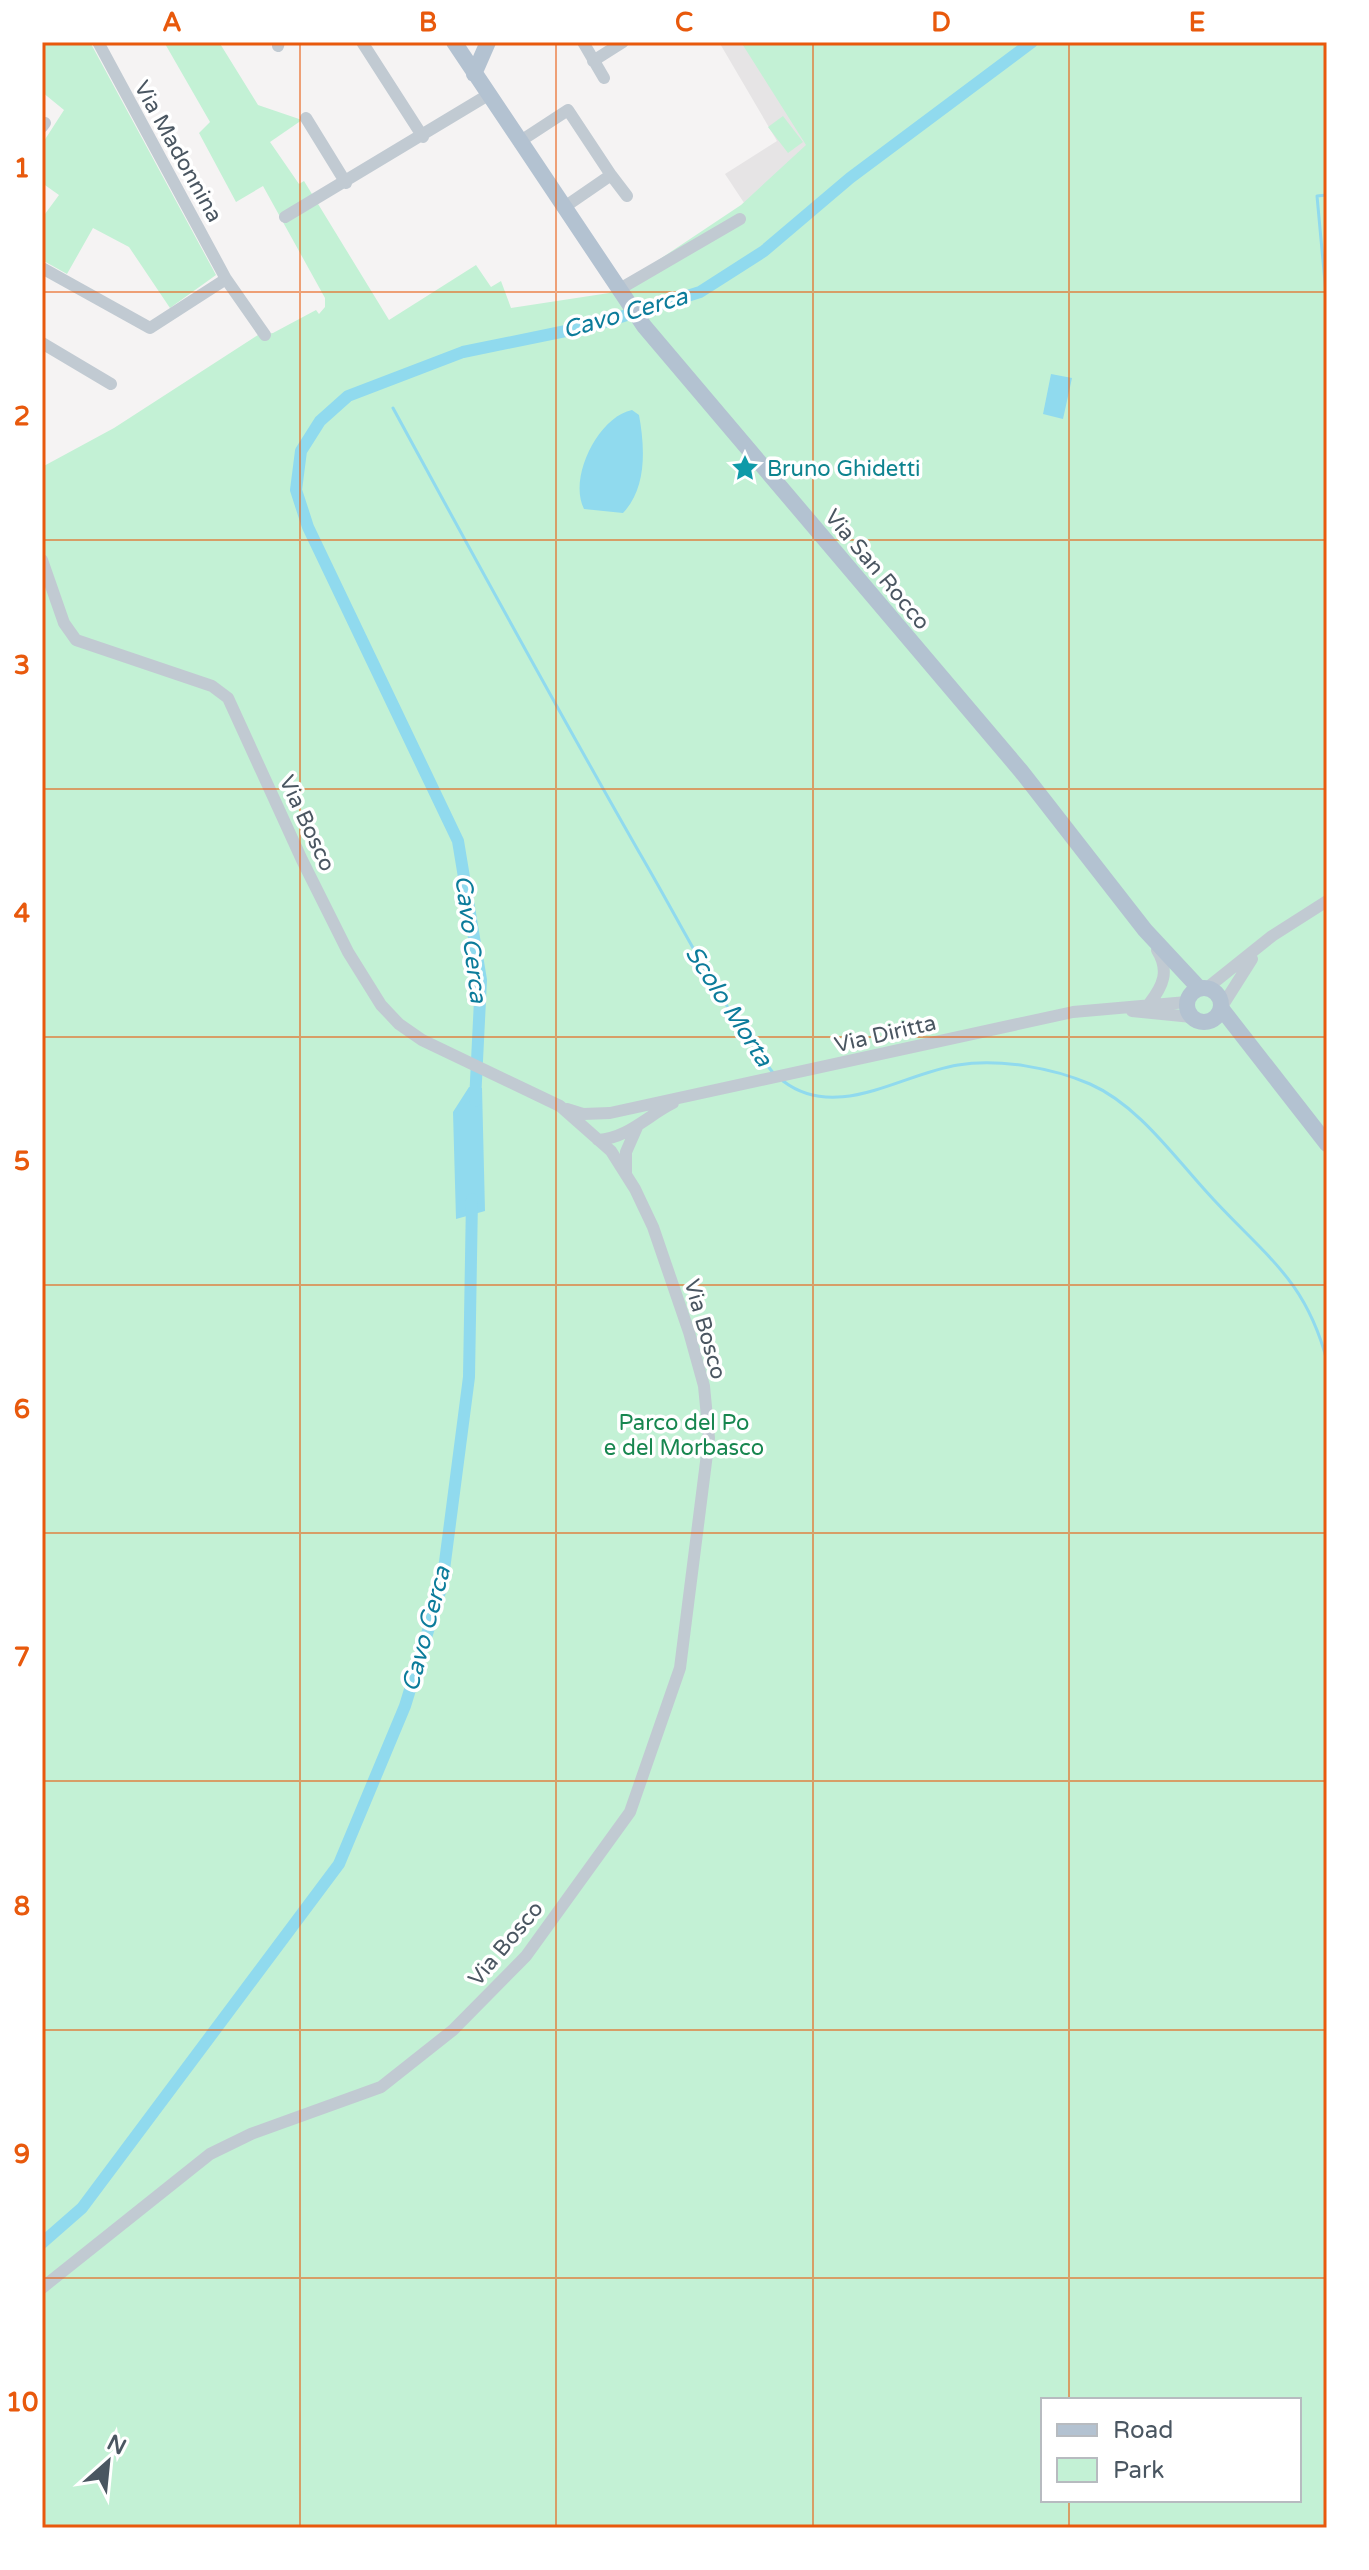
<svg xmlns="http://www.w3.org/2000/svg" width="1369" height="2570" viewBox="0 0 1369 2570" font-family="'Varela Round',sans-serif">
	<rect width="100%" height="100%" fill="#f5f3f3"/>
	<!-- education -->
	<path fill="#e6e4e5" d="M719 42H997L758 224 725 174 777 141Z"/>
	<!-- green -->
	<path fill="#c3f1d5" fill-rule="evenodd" d="M42 42H90L216 275 170 308 129 247 93 228 67 274 42 260V218L59 195 42 183V144L64 110 42 92Z
		M164 42H219L258 105 302 120 270 142 299 184 304 181 389 320 476 265 491 287 501 281 511 308 609 293 741 205 806 145 741 42H1327V2528H42V467L114 428 258 335 273 333 316 310 319 314 325 307V298L263 186 236 202 199 133 210 122ZM1043 2400H1299V2500H1043Z
		M783 116 803 142 788 153 768 127Z"/>
	<!-- water -->
	<path fill="#90daee" d="M1051 374 1072 378 1063 419 1043 414Z
		M632 410 639 415C645 448 647 488 623 513L584 509C568 478 598 417 632 410Z
		M469 1087 482 1088 485 1211 456 1219 453 1112Z"/>
	<g fill="none" stroke-linecap="round" stroke-linejoin="round">
		<!-- stream -->
		<path stroke="#90daee" stroke-width="3" d="M1327 195 1317 196 1327 304
			M393 408C474 557 555 705 639 852 683 927 720 1005 774 1074
			M783 1081C837 1122 901 1074 958 1065 998 1058 1053 1068 1090 1084 1140 1106 1177 1161 1214 1200 1267 1257 1306 1281 1327 1361"/>
		<!-- canal -->
		<path stroke="#90daee" stroke-width="12" d="M475 1101 481 980 458 841 308 527 296 490 301 451 320 421 348 396 463 352 595 325 700 292 764 251 850 178 1032 42
			M42 2243 82 2208 339 1864 405 1706 442 1585 469 1377 472 1199"/>
		<!-- minor -->
		<path stroke="#c1cad2" stroke-width="12" d="M362 42 423 137
			M583 42 604 78
			M278 46 279 42
			M593 61 623 42
			M306 118 346 183
			M42 127 45 123
			M519 142 568 110 611 175 563 208
			M611 175 627 196
			M285 217 488 95
			M42 268 150 328 226 279 98 42
			M226 279 265 335
			M618 290 740 219
			M42 343 111 384
			M42 560 64 623 76 640 212 686 228 698 302 860 348 952 381 1005 399 1024 422 1040 560 1106 611 1151 635 1189 653 1227 689 1332 704 1386 709 1438 680 1668 630 1812 526 1956 453 2030 381 2087 251 2134 210 2154 42 2288
			M1207 988 1272 936 1327 901
			M1149 1004C1163 986 1170 971 1157 950
			M1221 1008 1252 959
			M1132 1011 1192 1017
			M567 1109 583 1114 610 1113 1073 1012 1187 1002
			M598 1140C628 1138 647 1116 673 1103
			M626 1173V1152L637 1127"/>
		<!-- major -->
		<path stroke="#b3c2d1" stroke-width="16" d="M454 42 644 326 1021 771 1145 930 1199 988
			M474 74 488 42
			M1187 1005a17 17 0 1 1 34 0a17 17 0 1 1-34 0Z
			M1221 1008 1327 1144"/>
	</g>
	<!-- grid -->
	<path fill="none" stroke="#e8590c" stroke-width="2" stroke-opacity="0.55" d="M300 42V2528M556 42V2528M813 42V2528M1069 42V2400M42 292H1327M42 540H1327M42 789H1327M42 1037H1327M42 1285H1327M42 1533H1327M42 1781H1327M42 2030H1327M42 2278H1327M1069 2500V2528"/>
	<!-- icons -->
	<defs>
		<g id="sight-bare" transform="scale(2.16)"><path d="M0-6L1.8-2.2L6-1.7L2.9 1.2L3.7 5.4L0 3.3L-3.7 5.4L-2.9 1.2L-6-1.7L-1.8-2.2Z" fill="#0f9aa8" stroke="#fff" stroke-width="2.5" paint-order="stroke"/></g>
	</defs>
	<g fill-rule="evenodd">
		<use href="#sight-bare" x="745" y="468"/>
	</g>
	<g text-anchor="middle" stroke-width="7" stroke-linejoin="round" paint-order="stroke">
		<!-- street labels -->
		<g font-size="22" fill="#4a5661" stroke="#fff">
			<text transform="translate(179 151) rotate(61)" y="8">Via Madonnina</text>
			<text transform="translate(878 569) rotate(50)" y="8">Via San Rocco</text>
			<text transform="translate(308 823) rotate(65)" y="8">Via Bosco</text>
			<text transform="translate(885 1033) rotate(-13)" y="8">Via Diritta</text>
			<text transform="translate(706 1329) rotate(74)" y="8">Via Bosco</text>
			<text transform="translate(505 1943) rotate(-50)" y="8">Via Bosco</text>
		</g>
		<!-- culture labels -->
		<g font-size="22" fill="#0d838f" stroke="#fff" text-anchor="start">
			<text x="767" y="476">Bruno Ghidetti</text>
		</g>
		<!-- park labels -->
		<g font-size="22" fill="#17864f" stroke="#fff">
			<text x="684" y="1430">Parco del Po<tspan x="684" dy="25">e del Morbasco</tspan></text>
		</g>
		<!-- water labels -->
		<g font-size="24" font-style="italic" fill="#0c7c9b" stroke="#fff">
			<text transform="translate(625 313) rotate(-16)" y="8">Cavo Cerca</text>
			<text transform="translate(471 939) rotate(83)" y="8">Cavo Cerca</text>
			<text transform="translate(729 1006) rotate(57)" y="8">Scolo Morta</text>
			<text transform="translate(426 1629) rotate(-75)" y="8">Cavo Cerca</text>
		</g>
	</g>
	<!-- border -->
	<rect width="1369" height="2570" fill="none" stroke="#ffffff" stroke-width="88"/>
	<!-- legend -->
	<rect x="1041" y="2398" width="260" height="104" fill="#ffffff" stroke="#b7bbc0" stroke-width="2"/>
	<rect x="1057" y="2424" width="40" height="12" fill="#b3c2d1" stroke="#b7bbc0" stroke-width="2"/>
	<text x="1113" y="2438" font-size="24" fill="#4a5661">Road</text>
	<rect x="1057" y="2458" width="40" height="24" fill="#c3f1d5" stroke="#b7bbc0" stroke-width="2"/>
	<text x="1113" y="2478" font-size="24" fill="#4a5661">Park</text>
	<!-- north arrow -->
	<g transform="translate(108 2462) rotate(27)" stroke="#ffffff" stroke-width="6" paint-order="stroke">
	<path d="M0-6L14 30L0 20L-14 30Z" fill="#4a5661"/>
	<text y="-12" font-size="22" font-weight="bold" text-anchor="middle" fill="#4a5661">N</text>
	</g>
	<rect x="44" y="44" width="1281" height="2482" fill="none" stroke="#e8590c" stroke-width="3"/>
	<g font-size="26" text-anchor="middle" font-weight="bold" fill="#e8590c">
		<text x="172" y="31">A</text>
		<text x="428" y="31">B</text>
		<text x="684" y="31">C</text>
		<text x="941" y="31">D</text>
		<text x="1197" y="31">E</text>
		<text x="22" y="177">1</text>
		<text x="22" y="425">2</text>
		<text x="22" y="674">3</text>
		<text x="22" y="922">4</text>
		<text x="22" y="1170">5</text>
		<text x="22" y="1418">6</text>
		<text x="22" y="1666">7</text>
		<text x="22" y="1915">8</text>
		<text x="22" y="2163">9</text>
		<text x="22" y="2411">10</text>
	</g>
</svg>
